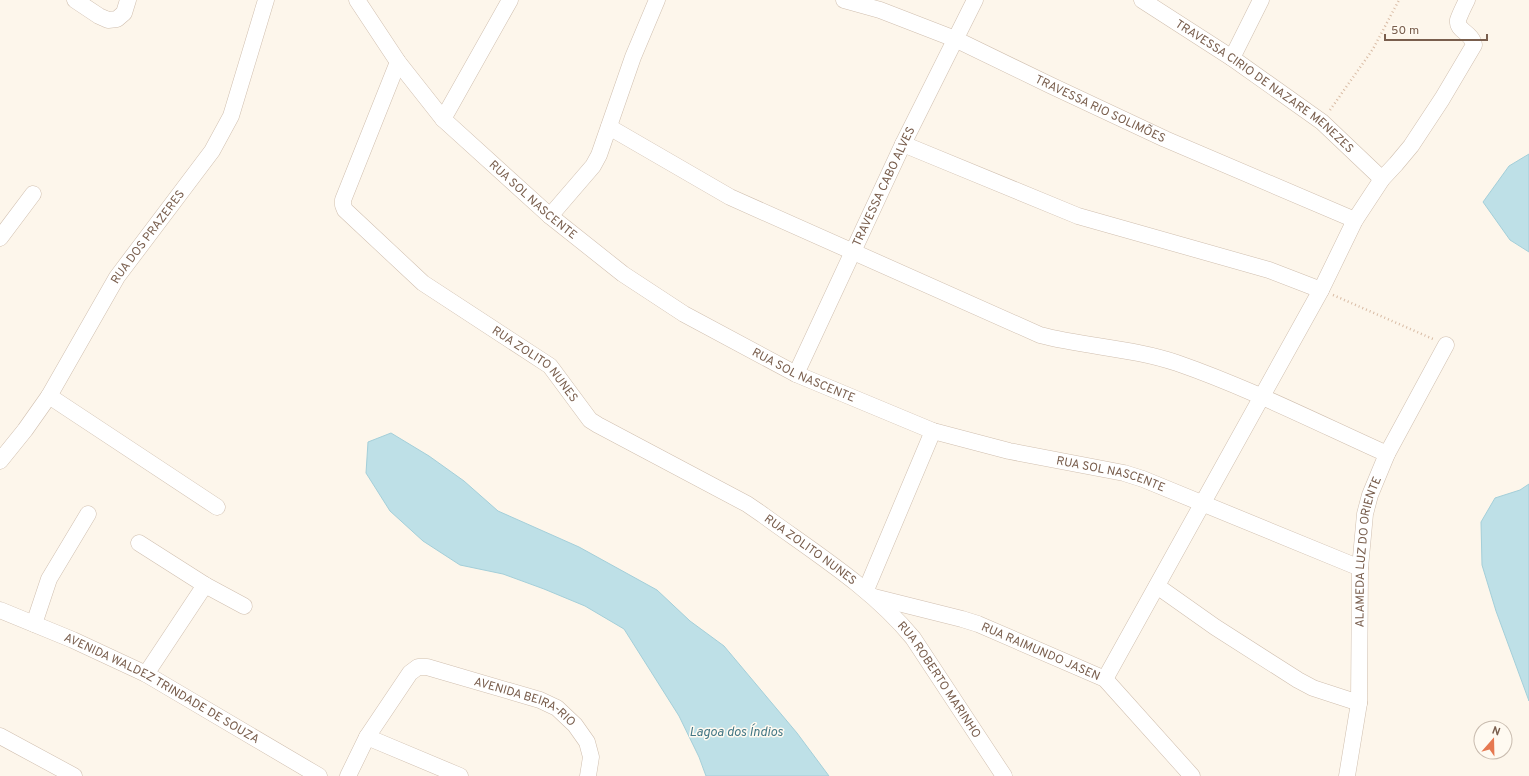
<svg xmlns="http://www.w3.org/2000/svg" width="1529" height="776" viewBox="0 0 1529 776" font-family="Overpass,sans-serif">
	<rect width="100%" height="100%" fill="#fdf6eb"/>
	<!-- water -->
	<path fill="#bee0e7" stroke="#a4cfd9" d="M1529 154V252L1510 240 1483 202 1509 166Z
		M391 433 429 456 464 481 498 511 579 547 657 590 690 621 724 646 797 733 829 776H706L699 757 679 716 624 629 585 606 544 589 503 574 460 565 423 541 390 511 366 473 368 442Z
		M1529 484V701L1496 611 1482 565 1481 522 1495 498 1520 490Z"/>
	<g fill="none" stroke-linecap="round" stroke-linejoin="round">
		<!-- minor casing -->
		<g stroke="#d0bfaf" stroke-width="17">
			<g id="minor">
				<path d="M75 0 99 16 108 20 117 19 124 13 128 0"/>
				<path id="s1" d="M357 0 398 62 443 119 550 216 623 274 684 314 796 374 933 431 1009 451 1124 473 1143 479 1360 568"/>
				<path id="s2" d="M844 0 880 10 955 39 1052 86 1165 139 1355 220"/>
				<path id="s3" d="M1142 0 1232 58 1322 122 1382 179"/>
				<path d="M1232 58 1261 0"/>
				<path id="s4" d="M398 62 343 200V205L345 210 423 283 550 366 590 420 598 425 747 504 763 515C815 553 872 588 913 638L1004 776"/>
				<path d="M443 119 510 0"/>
				<path d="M609 127 730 197 1040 335C1086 347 1133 348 1177 363 1249 388 1318 423 1387 454"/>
				<path d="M903 144 1078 216 1269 270 1321 290"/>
				<path d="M550 216 593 166 599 155 633 57 657 0"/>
				<path d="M0 238 33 194"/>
				<path id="s5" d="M796 374 903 144 975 0"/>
				<path d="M49 396 217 507"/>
				<path id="s6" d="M0 461 25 430 49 396 117 277 212 151 231 116 266 0"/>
				<path d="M139 543 205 585 244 606"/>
				<path d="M1157 586 1215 627 1298 680 1313 688 1359 703"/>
				<path d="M866 590 933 431"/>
				<path id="s7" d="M874 597 962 619 978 624 1105 679 1192 776"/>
				<path id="s8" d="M0 610 73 640 146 674 319 776"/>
				<path d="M34 624 49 579 88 514"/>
				<path d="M146 674 205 585"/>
				<path d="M1105 679 1321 290 1355 220 1382 179 1396 164 1411 146 1442 99 1474 45C1472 32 1456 31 1458 20 1460 14 1464 6 1467 0"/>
				<path d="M0 736 74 776"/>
				<path d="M367 737 460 776"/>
				<path id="s9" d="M348 776 367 737 410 673 418 667H427L540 700 557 708 575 725 587 742 591 757 588 776"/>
				<path id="s10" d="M1347 776 1359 703 1360 568 1365 514 1370 495 1387 454 1446 345"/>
			</g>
		</g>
		<!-- path -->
		<path stroke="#d8bba4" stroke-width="2.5" stroke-dasharray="1 3" stroke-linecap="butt" d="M1330 110 1373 49 1399 0
			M1333 295 1433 339"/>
		<!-- minor -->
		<use href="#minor" stroke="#fff" stroke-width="16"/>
	</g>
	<g text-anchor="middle" stroke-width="3" stroke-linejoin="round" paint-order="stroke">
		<!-- street labels -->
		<g font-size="12" fill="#795e4d" stroke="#fffaf1">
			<text dy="4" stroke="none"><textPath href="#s3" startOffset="150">TRAVESSA CIRIO DE NAZARE MENEZES</textPath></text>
			<text dy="4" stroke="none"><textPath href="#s2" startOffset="279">TRAVESSA RIO SOLIMÕES</textPath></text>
			<text dy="4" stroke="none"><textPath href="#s5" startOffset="207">TRAVESSA CABO ALVES</textPath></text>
			<text dy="4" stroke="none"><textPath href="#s1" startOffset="268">RUA SOL NASCENTE</textPath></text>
			<text dy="4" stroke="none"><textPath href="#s6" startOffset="269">RUA DOS PRAZERES</textPath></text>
			<text dy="4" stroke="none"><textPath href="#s4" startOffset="405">RUA ZOLITO NUNES</textPath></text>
			<text dy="4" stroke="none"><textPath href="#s1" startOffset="592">RUA SOL NASCENTE</textPath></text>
			<text dy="4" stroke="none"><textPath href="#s1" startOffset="916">RUA SOL NASCENTE</textPath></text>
			<text dy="4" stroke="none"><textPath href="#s4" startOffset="741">RUA ZOLITO NUNES</textPath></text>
			<text dy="4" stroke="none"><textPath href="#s10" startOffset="226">ALAMEDA LUZ DO ORIENTE</textPath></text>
			<text dy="4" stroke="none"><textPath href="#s7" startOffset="176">RUA RAIMUNDO JASEN</textPath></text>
			<text dy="4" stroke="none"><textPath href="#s4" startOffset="926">RUA ROBERTO MARINHO</textPath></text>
			<text dy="4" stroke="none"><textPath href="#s8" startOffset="180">AVENIDA WALDEZ TRINDADE DE SOUZA</textPath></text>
			<text dy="4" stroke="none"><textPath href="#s9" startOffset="244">AVENIDA BEIRA-RIO</textPath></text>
		</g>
		<!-- water labels -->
		<g font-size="13" font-style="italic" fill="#437785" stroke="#fffaf1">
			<text x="736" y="736">Lagoa dos Índios</text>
		</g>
	</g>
	<!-- north arrow -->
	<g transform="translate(1493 740) rotate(20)"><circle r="19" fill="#fffaf1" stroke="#c9bcaf"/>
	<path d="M0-3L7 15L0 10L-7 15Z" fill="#e67850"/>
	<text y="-6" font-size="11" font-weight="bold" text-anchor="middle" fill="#795e4d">N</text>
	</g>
	<!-- scale -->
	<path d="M1385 34v6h102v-6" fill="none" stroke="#795e4d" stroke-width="2"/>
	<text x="1391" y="34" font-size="12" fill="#795e4d" stroke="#fffaf1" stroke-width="3" paint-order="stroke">50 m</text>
</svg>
